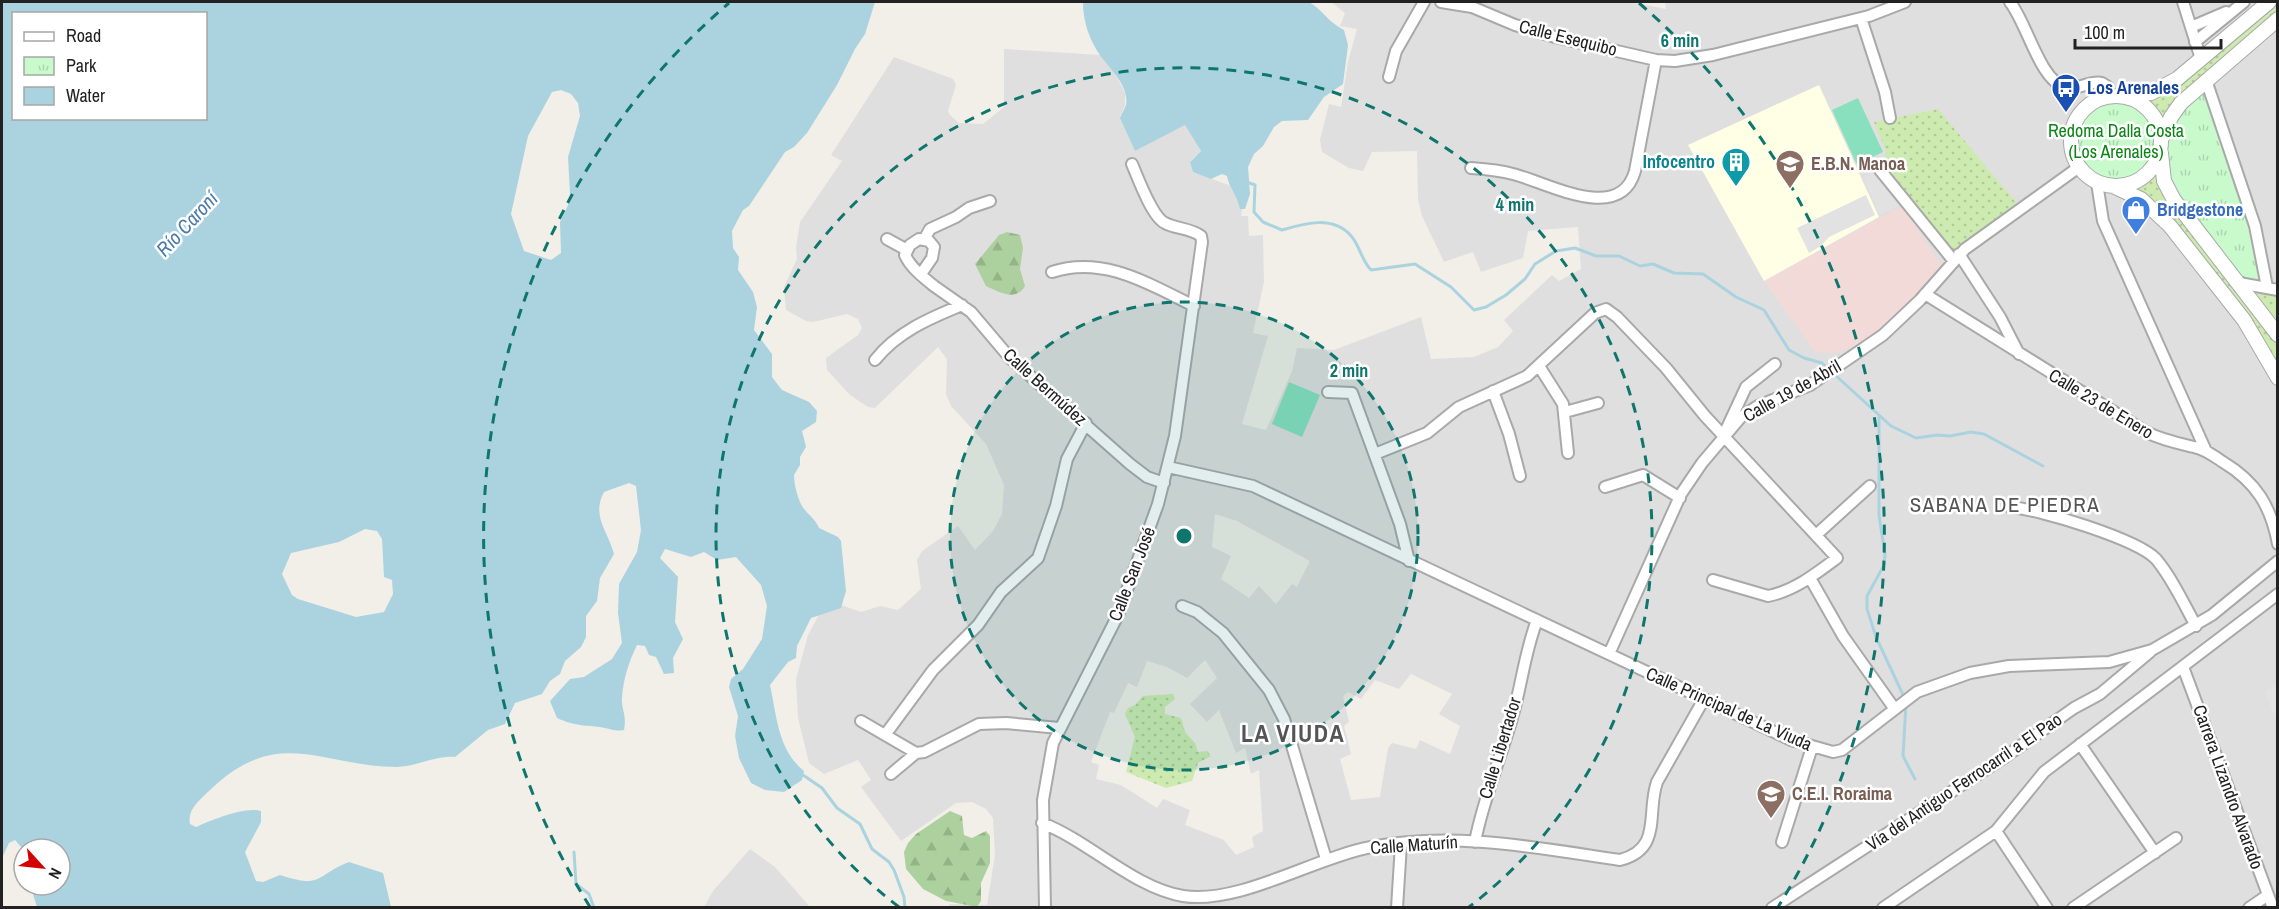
<svg xmlns="http://www.w3.org/2000/svg" width="2279" height="909" viewBox="0 0 2279 909" font-family="'Archivo Narrow',sans-serif">
	<defs>
		<pattern id="grass-dots" width="8" height="8" patternUnits="userSpaceOnUse" patternTransform="scale(1.5)"><rect width="8" height="8" fill="#cdebb0"/><path d="M2 2h.1M6 6h.1" fill="none" stroke="#b0c997" stroke-width="1.8" stroke-linecap="round"/></pattern>
		<pattern id="forest-firs" width="22" height="20" patternUnits="userSpaceOnUse" patternTransform="scale(1.5)"><rect width="22" height="20" fill="#add19e"/><path d="M5 1l3.5 6h-7zM16 11l3.5 6h-7z" fill="#95b388"/></pattern>
		<pattern id="park-tufts" width="24" height="20" patternUnits="userSpaceOnUse" patternTransform="scale(1.5)"><rect width="24" height="20" fill="#c8facc"/><path d="M3 7l-1-3M5 7V3M7 7l1-3M15 17l-1-3M17 17v-4M19 17l1-3" fill="none" stroke="#acd6af"/></pattern>
	</defs>
	<rect width="100%" height="100%" fill="#f2efe9"/>
	<!-- residential -->
	<path fill="#e0dfdf" fill-rule="evenodd" d="M1331 2H1629L1666 9 1665 2H2269L2239 27 2144 95 2110 96 2095 102 2077 119 2072 135 2084 173 2097 183 2113 187 2170 226 2277 378V907H949V904L987 905 995 855 993 818 986 809 972 802 956 803 901 841 861 787 871 780 858 760 824 774 809 763 798 718 796 679 808 635 827 600 861 612 880 606 898 610 921 589 917 560 922 551 958 526 975 550 993 531 1002 514 1004 485 986 444 951 406 946 394 947 359 938 347 875 408 868 407 850 395 827 370 826 358 858 335 862 328 858 319 847 314 813 322 806 321 786 310 784 287 797 259 796 247 800 222 842 161 831 155 894 57 953 79 956 85 948 111 950 115 959 123 983 124 1004 107V49L1101 55 1114 72 1125 93V106L1120 116 1135 151 1185 124 1201 151 1190 161 1193 172 1245 191 1241 216H1248L1249 236 1263 235 1264 282 1253 333 1268 336 1242 424 1266 430 1292 371 1297 348 1334 350 1421 317 1431 359 1474 357 1498 347 1513 331 1504 320 1552 275 1559 281 1581 269 1578 227 1528 231 1523 258 1481 272 1473 252 1444 262 1422 216 1418 199 1417 151 1372 152 1363 171 1349 168 1322 152 1320 140 1329 104 1341 107 1348 62 1357 29 1340 26 1345 13ZM1215 514 1237 521 1310 561 1297 587 1292 584 1276 604 1259 586 1249 598 1221 579 1231 556 1212 547ZM1205 660 1217 678 1190 704 1207 722 1219 710 1236 753 1245 748 1251 774 1259 770 1263 831 1252 837 1254 847 1236 855 1224 840 1185 825 1190 810 1163 799 1157 808 1121 785 1096 779 1099 765 1091 762 1110 712 1114 713 1128 683 1137 687 1147 661 1167 667 1187 678ZM1411 674 1452 694 1439 714 1460 726 1450 754 1420 740 1416 749 1392 743 1388 748 1380 797 1351 800 1340 759 1351 754 1344 726 1349 722 1343 696 1348 692 1361 699 1375 680 1399 689Z
		M2277 19V290L2267 287 2206 80Z
		M750 849 775 867 810 907H704L713 891Z"/>
	<!-- commercial -->
	<path fill="#f2dad9" d="M1902 206 1944 270 1904 314 1864 343 1836 353 1815 352 1764 281Z"/>
	<!-- education -->
	<path fill="#ffffe5" d="M1819 85 1879 217 1764 281 1688 145Z"/>
	<!-- grass -->
	<path fill="url(#grass-dots)" d="M2269 2H2277V19L2164 132 2119 96 2151 93Z
		M1938 109 2020 207 1953 260 1880 170 1886 151 1874 122Z
		M2159 156 2161 169 2277 290V378L2198 261 2122 186Z
		M1173 694 1175 699 1165 707V714L1181 718 1185 732 1195 743 1198 752 1207 751 1211 756 1198 763 1192 781 1166 788 1126 772 1135 737 1125 714 1128 708 1135 705 1143 696Z"/>
	<!-- forest -->
	<path fill="url(#forest-firs)" d="M1007 232 1020 235 1023 248 1020 269 1025 286C1016 302 999 292 986 286L975 264 999 235Z
		M950 811 962 816 964 835 972 838 986 831 990 836V863L981 883V901L977 907 946 901 923 889 906 869 904 852 908 843 916 834Z"/>
	<!-- park -->
	<path fill="url(#park-tufts)" d="M2206 80 2243 194 2267 287 2239 283 2184 214 2159 156C2136 206 2063 189 2072 134 2079 84 2145 85 2160 131Z"/>
	<!-- pitch -->
	<path fill="#88e0be" d="M1858 98 1883 152 1857 165 1832 110Z
		M1289 382 1320 395 1302 437 1272 424Z"/>
	<!-- parking -->
	<path fill="#e2e2e2" d="M1880 170 1905 203 1880 215 1863 178Z
		M1866 195 1875 215 1829 237 1821 246 1809 253 1797 228Z
		M2277 685V716L2275 717 2265 691Z"/>
	<!-- water -->
	<path fill="#aad3df" fill-rule="evenodd" d="M2 2H875L865 34 855 49 837 85 807 133 794 147 785 152 749 206 743 210 732 231 733 248 739 257 738 270 753 292 757 307 754 330 772 354V377L782 390 809 402 817 411 816 422 802 431 806 447 800 457V465L794 475C794 485 798 501 804 509 810 516 815 519 819 528L838 537 841 541 846 591 841 608 811 618 797 646 796 658 788 662 770 685C777 717 778 750 804 771L802 780 784 792 765 790 751 783 739 758 735 736 738 716 729 687 731 679 743 669 762 639 767 606 761 585 736 557 717 560 704 552 691 557 665 549 660 558 678 577 675 622 683 639 673 658 674 673 664 674 656 657 649 655 645 646 637 645C629 661 623 680 622 698 621 709 627 714 624 730 614 732 609 728 600 727 582 725 575 726 557 718L550 701 570 679 584 677 612 659 622 643 618 613 619 584 637 552 641 530 636 486 629 483 604 492C591 516 608 531 614 554L600 578 597 601 586 616V637L581 647 565 661 560 674 550 681 542 694 515 703 505 724 488 730 455 757C436 755 416 767 396 767 319 766 278 725 210 790 200 800 187 809 190 824L196 827C211 820 246 806 261 811V822L245 852 256 881 263 882 280 875C323 889 314 876 349 862L383 873 391 907H37L30 885H60V849H24V857L22 848 15 840 9 843 2 858ZM14 14H206V118H14ZM561 90 571 94 578 103 580 116 568 157 570 194 568 205 560 222 561 253 551 260 524 251 511 214 528 136 552 92ZM365 529 377 531 382 539 384 577 392 580 393 594 384 612 356 617 298 599 292 595 282 574 291 553 339 542Z
		M1083 2H1309C1323 10 1329 23 1344 30L1348 45 1343 84 1324 97 1308 120 1282 121 1274 127 1263 146 1254 154 1248 167 1250 194 1245 209H1240C1236 192 1230 190 1227 176L1222 174 1211 179 1193 172 1190 162 1201 151 1185 125 1135 151 1120 118C1121 114 1125 109 1126 105 1130 83 1104 65 1095 47 1087 33 1083 18 1083 2Z"/>
	<g fill="none" stroke-linecap="round" stroke-linejoin="round">
		<!-- stream -->
		<path stroke="#aad3df" stroke-width="3" d="M1247 182 1255 185 1254 212 1263 222 1282 230C1305 223 1334 215 1352 237 1360 247 1362 261 1371 270L1415 264 1451 287 1474 310 1486 307 1506 295 1525 279 1535 264 1556 251 1575 248 1596 256H1619L1640 266 1653 264 1674 273 1703 274 1736 297 1764 310 1789 350 1804 358 1822 363 1891 426 1916 438 1937 435 1950 436 1971 432 1984 434 2043 466
			M1879 417V515L1885 555 1884 565 1867 596V609L1876 637 1904 697
			M1906 703 1903 756 1915 779
			M800 773 822 788 837 808 860 824 872 849 889 862 894 870 904 897 905 908
			M574 852 576 884 589 894 594 908"/>
		<!-- minor casing -->
		<g stroke="#a9a9a9" stroke-width="14">
			<path id="minor" d="M1441 2 1472 7 1515 25 1555 37 1656 60 1675 61 1713 55 1869 16 1905 2
				M2010 2C2027 23 2040 81 2065 87 2078 91 2089 80 2102 83L2108 87 2110 96
				M2183 2 2201 59
				M1861 18 1885 92 1890 118
				M2191 27 2226 12
				M2195 42 2244 2
				M1389 77 1396 51 1424 2
				M2206 80 2255 226 2267 287
				M1471 168C1485 169 1499 170 1513 174 1546 182 1620 225 1635 171L1656 60
				M1880 170 1953 260
				M2097 183 2103 221 2206 451
				M887 239 907 250
				M924 240 930 229 956 217 969 208 990 201
				M1959 254 2000 317 2019 354
				M1052 272C1103 255 1149 284 1194 306
				M921 274 932 258 934 247 929 241 919 239 910 245 905 255C910 267 924 278 934 286L971 312 1010 358 1130 464 1147 477 1164 483
				M2239 283 2278 290
				M1925 294 2146 432C2162 440 2177 443 2194 447 2205 449 2214 456 2223 462 2256 482 2271 506 2278 544
				M875 360C897 332 930 318 962 305
				M1539 366 1563 404 1568 453
				M1493 391 1509 434 1520 476
				M1328 392 1352 393 1400 524 1409 561
				M1565 412 1598 403
				M1726 430 1746 387 1775 364
				M1375 454 1427 433 1459 407 1527 376 1595 313 1606 309 1617 317 1666 368 1705 416 1837 558C1817 573 1794 591 1768 596L1713 580
				M1168 467 1253 486 1791 740 1833 752 1842 750 1917 692 1970 673 2009 666 2109 662 2152 650 2212 615 2278 561
				M1605 487 1643 475 1680 498
				M2010 507C2039 509 2137 539 2156 559 2172 578 2184 604 2196 626
				M1816 535 1870 486
				M1810 578 1843 636 1894 708
				M1182 606 1197 612 1223 633 1269 690 1284 719 1326 859
				M1609 654 1681 494 1702 463 1741 417 1758 406 1810 385 1883 335 1920 300 1965 249 2079 167
				M2183 667 2273 908
				M861 721 916 753 924 752 979 724 1006 723 1059 728
				M885 735 933 670 978 625 1001 592 1038 558 1056 506 1067 459 1086 423
				M2080 744 2155 853
				M891 774 916 753
				M1042 823C1089 841 1134 888 1183 896 1239 905 1316 857 1371 847 1454 831 1538 848 1620 860 1663 849 1646 813 1657 782L1704 699
				M1996 831 2047 908
				M1475 842C1483 800 1500 760 1512 718 1522 684 1524 655 1537 620
				M1782 842 1812 747
				M1045 908 1043 800 1053 743 1118 615 1158 504 1175 436 1202 242 1201 236C1190 228 1176 229 1165 223 1152 217 1138 178 1132 164
				M1397 908 1401 844
				M1772 908 2002 759 2074 708 2100 694 2150 652
				M1883 908 1996 831 2044 772 2278 594
				M2073 908 2176 838
				M2249 908 2268 895"/>
		</g>
		<!-- tertiary casing -->
		<g stroke="#a9a9a9" stroke-width="16">
			<path id="tertiary" d="M2071 141a45 45 0 1 1 90 0a45 45 0 1 1-90 0Z
				M2126 96 2151 93 2177 79 2269 2
				M2161 140 2171 117 2181 103 2278 19
				M2161 153 2164 181 2174 200 2278 335
				M2115 187 2141 199 2170 226 2244 320 2278 378"/>
		</g>
		<!-- minor -->
		<use href="#minor" stroke="#fff" stroke-width="10"/>
		<!-- tertiary -->
		<use href="#tertiary" stroke="#fff" stroke-width="14"/>
	</g>
	<!-- distance rings -->
	<circle cx="1184" cy="536" r="234" fill="#0f766e" fill-opacity=".12"/>
	<g fill="none" stroke="#0f766e" stroke-width="3" stroke-dasharray="10 8">
		<circle cx="1184" cy="536" r="234"/>
		<path d="M899 907A468 468 0 1 1 1469 907"/>
		<path d="M590 907A701 701 0 0 1 729 3M1639 3A701 701 0 0 1 1778 907"/>
	</g>
	<!-- icons -->
	<defs>
		<g id="bus-pin" transform="scale(1.5)"><path d="M0 17L-7.5 6A9.5 9.5 0 1 1 7.5 6Z" fill="#1a4fb4" stroke="#fff"/><path d="M-5-6H5V4H4V6H2V4H-2V6H-4V4H-5ZM-3.5-4V0h7V-4ZM-3.5 1.2v1.5H-2V1.2ZM2 1.2v1.5H3.5V1.2Z" fill="#fff"/></g>
		<g id="building-pin" transform="scale(1.5)"><path d="M0 17L-7.5 6A9.5 9.5 0 1 1 7.5 6Z" fill="#0f9aa8" stroke="#fff"/><path d="M-4-6H4V6H1V3H-1V6H-4ZM-2.5-4.3h1.7v1.8h-1.7ZM.8-4.3h1.7v1.8H.8ZM-2.5-1h1.7V.8h-1.7ZM.8-1h1.7V.8H.8Z" fill="#fff"/></g>
		<g id="school-pin" transform="scale(1.5)"><path d="M0 17L-7.5 6A9.5 9.5 0 1 1 7.5 6Z" fill="#8d6e63" stroke="#fff"/><path d="M0-5L7-2L0 1L-7-2ZM-4 1L0 2.5L4 1V4Q0 6-4 4Z" fill="#fff"/></g>
		<g id="shop-pin" transform="scale(1.5)"><path d="M0 17L-7.5 6A9.5 9.5 0 1 1 7.5 6Z" fill="#3f7fe0" stroke="#fff"/><path d="M-5-2.5h2.3a2.7 3.5 0 0 1 5.4 0H5L5.5 6h-11ZM-1.5-2.5h3a1.5 2.3 0 0 0-3 0Z" fill="#fff"/></g>
	</defs>
	<g fill-rule="evenodd">
		<use href="#bus-pin" x="2066" y="88"/>
		<use href="#building-pin" x="1736" y="162"/>
		<use href="#school-pin" x="1790" y="164"/>
		<use href="#shop-pin" x="2136" y="210"/>
		<use href="#school-pin" x="1771" y="794"/>
	</g>
	<g text-anchor="middle" stroke-width="5" stroke-linejoin="round" paint-order="stroke">
		<!-- street labels -->
		<g font-size="18" fill="#222" stroke="#fff">
			<text transform="translate(1568 38) rotate(14)" y="6">Calle Esequibo</text>
			<text transform="translate(1045 387) rotate(42)" y="6">Calle Bermúdez</text>
			<text transform="translate(1792 391) rotate(-29)" y="6">Calle 19 de Abril</text>
			<text transform="translate(2101 404) rotate(31)" y="6">Calle 23 de Enero</text>
			<text transform="translate(1132 574) rotate(-69)" y="6">Calle San José</text>
			<text transform="translate(1729 709) rotate(24)" y="6">Calle Principal de La Viuda</text>
			<text transform="translate(1500 748) rotate(-73)" y="6">Calle Libertador</text>
			<text transform="translate(1964 782) rotate(-34)" y="6">Vía del Antiguo Ferrocarril a El Pao</text>
			<text transform="translate(2228 787) rotate(70)" y="6">Carrera Lizandro Alvarado</text>
			<text transform="translate(1414 845) rotate(-4)" y="6">Calle Maturín</text>
		</g>
		<!-- transit labels -->
		<g font-size="18" font-weight="bold" fill="#164399" stroke="#fff" text-anchor="start">
			<text x="2087" y="94">Los Arenales</text>
		</g>
		<!-- park labels -->
		<g font-size="18" fill="#0c8416" stroke="#fff">
			<text x="2116" y="137">Redoma Dalla Costa<tspan x="2116" dy="21">(Los Arenales)</tspan></text>
		</g>
		<!-- culture labels -->
		<g font-size="18" font-weight="bold" fill="#0d838f" stroke="#fff" text-anchor="end">
			<text x="1715" y="168">Infocentro</text>
		</g>
		<!-- education labels -->
		<g font-size="18" font-weight="bold" fill="#785e54" stroke="#fff" text-anchor="start">
			<text x="1811" y="170">E.B.N. Manoa</text>
			<text x="1792" y="800">C.E.I. Roraima</text>
		</g>
		<!-- shop labels -->
		<g font-size="18" font-weight="bold" fill="#366cbe" stroke="#fff" text-anchor="start">
			<text x="2157" y="216">Bridgestone</text>
		</g>
		<!-- water labels -->
		<g font-size="20" font-style="italic" fill="#4a7aab" stroke="#fff">
			<text transform="translate(187 224) rotate(-47)" y="7">Río Caroní</text>
		</g>
		<!-- quarter labels -->
		<g font-size="21" letter-spacing="1.5" fill="#555" stroke="#fff">
			<text x="2005" y="512">SABANA DE PIEDRA</text>
		</g>
		<!-- district labels -->
		<g font-size="24" font-weight="bold" letter-spacing="1.5" fill="#555" stroke="#fff">
			<text x="1293" y="742">LA VIUDA</text>
		</g>
	</g>
	<circle cx="1184" cy="536" r="9" fill="#0f766e" stroke="#fff" stroke-width="3"/>
	<g font-size="18" text-anchor="middle" font-weight="bold" fill="#0f766e" stroke="#fff" stroke-width="5" stroke-linejoin="round" paint-order="stroke">
		<text x="1680" y="47">6 min</text>
		<text x="1515" y="211">4 min</text>
		<text x="1349" y="377">2 min</text>
	</g>
	<!-- border -->
	<rect width="2279" height="909" fill="none" stroke="#222222" stroke-width="6"/>
	<!-- legend -->
	<rect x="12" y="12" width="195" height="108" fill="#ffffff" stroke="#a7a7a7" stroke-width="1.5"/>
	<rect x="24" y="32" width="30" height="9" fill="#ffffff" stroke="#a7a7a7" stroke-width="1.5"/>
	<text x="66" y="42" font-size="18" fill="#222222">Road</text>
	<rect x="24" y="57" width="30" height="18" fill="url(#park-tufts)" stroke="#a7a7a7" stroke-width="1.5"/>
	<text x="66" y="72" font-size="18" fill="#222222">Park</text>
	<rect x="24" y="87" width="30" height="18" fill="#aad3df" stroke="#a7a7a7" stroke-width="1.5"/>
	<text x="66" y="102" font-size="18" fill="#222222">Water</text>
	<!-- north arrow -->
	<g transform="translate(42 867) rotate(117)"><circle r="28" fill="#ffffff" stroke="#a7a7a7" stroke-width="1.5"/>
	<path d="M0-4.5L10 22L0 15L-10 22Z" fill="#d40000"/>
	<text y="-9" font-size="16" font-weight="bold" text-anchor="middle" fill="#222222">N</text>
	</g>
	<!-- scale -->
	<path d="M2075 39v9h146v-9" fill="none" stroke="#222222" stroke-width="3"/>
	<text x="2084" y="39" font-size="18" fill="#222222" stroke="#ffffff" stroke-width="4.5" paint-order="stroke">100 m</text>
</svg>
